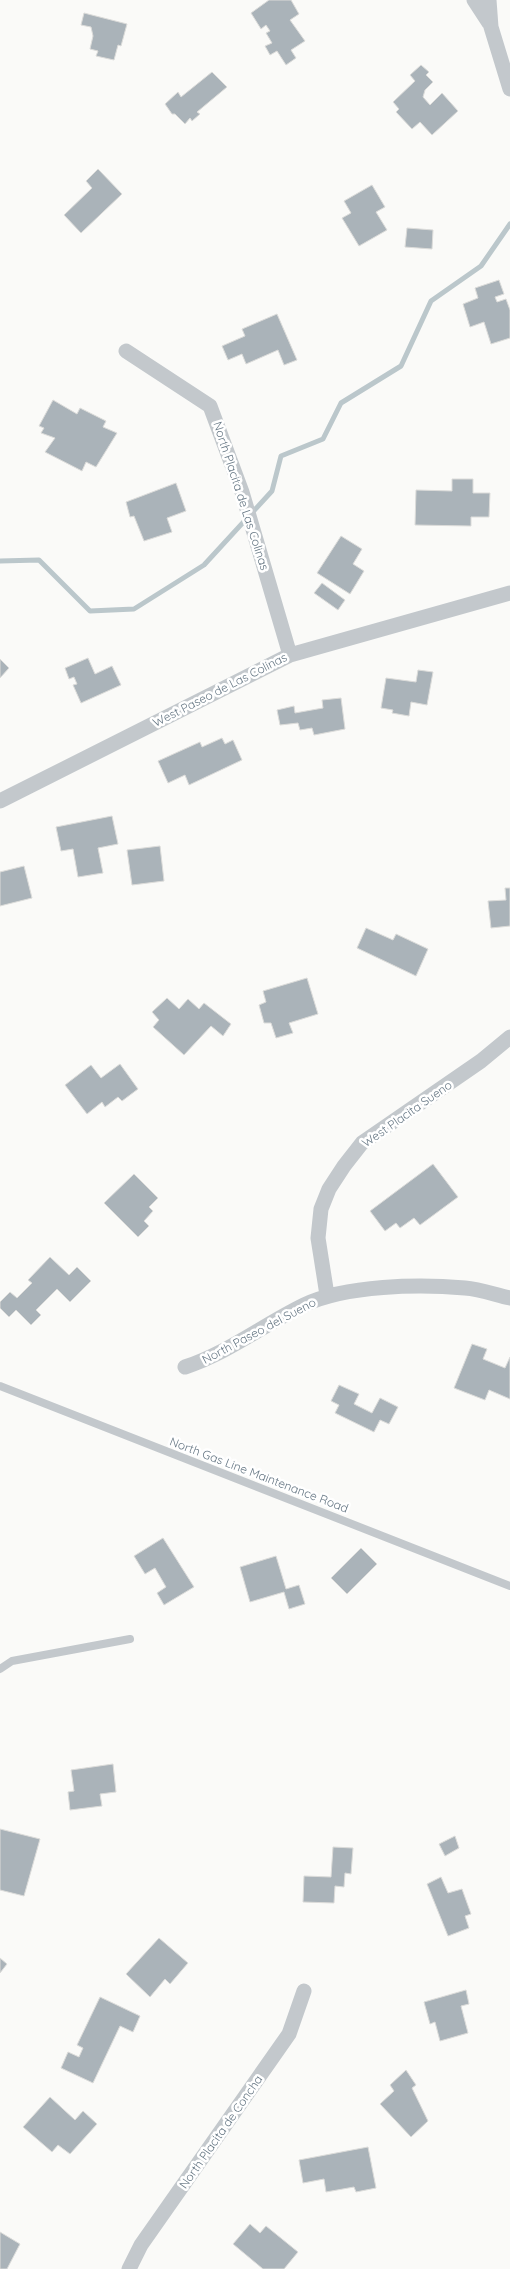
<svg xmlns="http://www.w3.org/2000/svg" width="510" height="2269" viewBox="0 0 510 2269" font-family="Quicksand,sans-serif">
	<rect width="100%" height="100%" fill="#fafaf8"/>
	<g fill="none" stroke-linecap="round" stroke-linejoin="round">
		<!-- stream -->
		<path stroke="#bbc7cb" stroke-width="5" d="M0 561 39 560 90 611 134 609 204 565 272 491 281 456 323 439 341 403 401 366 431 301 481 266 510 224"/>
	</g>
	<!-- building -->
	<path fill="#aab3b9" stroke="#dcdcda" d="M269 0H291L299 14 290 20 305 41 291 50 296 58 286 65 277 51 270 55 265 46 272 43 266 33 270 31 266 25 261 29 251 13Z
		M84 13 127 24 121 46 118 45 114 60 96 56 98 51 90 49 93 36 91 27 81 25Z
		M421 65 429 72 426 75 433 82 425 90 423 97 430 105 442 93 458 111 432 135 420 122 412 129 396 112 399 109 393 102 415 81 410 75Z
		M212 72 227 87 197 112 200 114 192 121 190 118 185 124 175 114H172L165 104 178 92 181 97Z
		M98 169 122 194 81 233 64 215 92 188 86 181Z
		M372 185 385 207 376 212 387 230 359 246 342 218 351 213 344 201Z
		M407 228 433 230 432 249 405 247Z
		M499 280 504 294 495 297 497 302 506 299 510 310V338L491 344 484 322 470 327 463 304 478 298 475 288Z
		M277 314 297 360 284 365 278 350 246 364 242 354 228 360 222 346 245 336 242 329Z
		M53 400 77 414 80 408 106 421 103 427 117 433 96 467 86 462 82 471 45 452 55 438 41 433 44 428 39 426Z
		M452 479H473V493H490L489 517H471V526L415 525 416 490 452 491Z
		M176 483 186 511 167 518 172 532 144 541 134 516 130 517 126 502Z
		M341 536 362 549 353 564 364 571 350 594 317 573Z
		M322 583 345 600 338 610 314 593Z
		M88 658 95 674 112 666 121 685 81 703 73 685 77 684 74 677 69 679 65 668Z
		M0 659 9 668 0 678Z
		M418 670 433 672 427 705 411 702 409 716 392 713 393 710 381 708 386 678 416 682Z
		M341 698 345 729 314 735 312 728 300 730 298 723 280 725 277 710 294 706 295 713 323 708 322 700Z
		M222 738 225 744 233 740 242 760 189 785 185 775 168 783 158 761 200 742 202 747Z
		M112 816 118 844 98 848 103 873 78 877 73 849 61 851 56 827Z
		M160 846 164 881 132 885 127 850Z
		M24 866 32 898 0 906V872Z
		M505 888H510V926L491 928 488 901 506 900Z
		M366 928 393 940 396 934 428 949 416 976 357 948Z
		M307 978 318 1014 289 1023 293 1033 276 1038 271 1023H264L259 1005 266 1002 263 991Z
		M167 998 179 1009 188 999 199 1009 204 1003 231 1024 223 1036 211 1026 184 1055 153 1027 159 1020 152 1012Z
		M120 1064 138 1089 122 1101 118 1097 105 1107 102 1102 87 1114 65 1085 91 1065 101 1078Z
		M433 1164 458 1197 420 1225 414 1218 400 1228 396 1223 385 1231 370 1211Z
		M134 1174 158 1198 149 1207 153 1211 144 1221 149 1226 138 1237 104 1203Z
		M50 1257 69 1275 77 1267 91 1281 70 1302 57 1289 36 1310 41 1315 31 1325 16 1310 9 1317 0 1308V1302L10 1292 17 1298 32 1283 28 1280Z
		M472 1344 487 1349 483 1359 505 1368 510 1357V1399L489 1390 485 1400 454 1388Z
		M339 1385 359 1394 354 1404 372 1413 380 1398 398 1407 389 1424 380 1420 374 1432 335 1413 339 1405 331 1401Z
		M163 1538 194 1587 164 1605 157 1593 166 1587 155 1568 145 1574 134 1556Z
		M361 1548 377 1564 347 1594 331 1578Z
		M276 1556 286 1589 299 1585 305 1604 289 1609 284 1592 250 1602 240 1567Z
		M113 1764 116 1792 100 1794 102 1806 70 1810 68 1792 74 1791 71 1770Z
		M0 1829 40 1839 24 1896 0 1890Z
		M455 1836 459 1848 445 1856 439 1844Z
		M333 1847 353 1848 351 1874 345 1873 344 1887 335 1886 334 1903 303 1902 304 1876 331 1877Z
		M441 1877 448 1893 462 1889 471 1914 465 1916 469 1928 448 1936 427 1884Z
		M159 1938 188 1963 170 1984 165 1979 150 1997 126 1974Z
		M0 1958 7 1964 0 1973Z
		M466 1990 469 2004 461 2006 468 2033 440 2041 435 2022 430 2024 424 2002Z
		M100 1997 140 2016 133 2032 120 2026 93 2083 61 2068 68 2052 79 2057 83 2048 77 2045Z
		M406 2070 416 2085 412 2088 428 2121 411 2137 380 2104 394 2091 390 2085Z
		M50 2097 75 2120 83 2111 97 2124 70 2154 58 2145 52 2152 23 2127Z
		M368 2147 376 2188 356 2192 354 2187 326 2192 324 2179 303 2183 299 2160Z
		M250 2224 260 2233 266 2226 298 2252 284 2269H263L233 2244Z
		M0 2232 20 2244 7 2269H0Z"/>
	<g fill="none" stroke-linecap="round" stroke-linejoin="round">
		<!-- lane -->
		<path stroke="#c3c8cc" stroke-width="8" d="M0 1386 510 1586
			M0 1669 12 1661 130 1639"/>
		<!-- street -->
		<path stroke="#c3c8cc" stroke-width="15" d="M474 0 489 23
			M489 0 491 27 510 89
			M126 351 210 406 242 492 290 655
			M0 801 290 655 510 593
			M327 1295 318 1238 321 1209 329 1189 344 1166 362 1143 481 1061 510 1037
			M185 1367C228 1353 263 1325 304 1305 346 1285 419 1284 465 1288 480 1289 496 1295 510 1298
			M129 2269 141 2245 289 2034 304 1991"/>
	</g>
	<g text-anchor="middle" stroke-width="5" stroke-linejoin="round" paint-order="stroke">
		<!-- street labels -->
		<g font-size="12" fill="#657683" stroke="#fff">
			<text transform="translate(241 496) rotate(72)" y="4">North Placita de Las Colinas</text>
			<text transform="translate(220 690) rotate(-27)" y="4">West Paseo de Las Colinas</text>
			<text transform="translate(407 1114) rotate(-35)" y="4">West Placita Sueno</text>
			<text transform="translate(259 1331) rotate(-28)" y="4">North Paseo del Sueno</text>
			<text transform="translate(259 1475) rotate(21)" y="4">North Gas Line Maintenance Road</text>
			<text transform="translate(221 2132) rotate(-55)" y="4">North Placita de Concha</text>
		</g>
	</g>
</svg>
